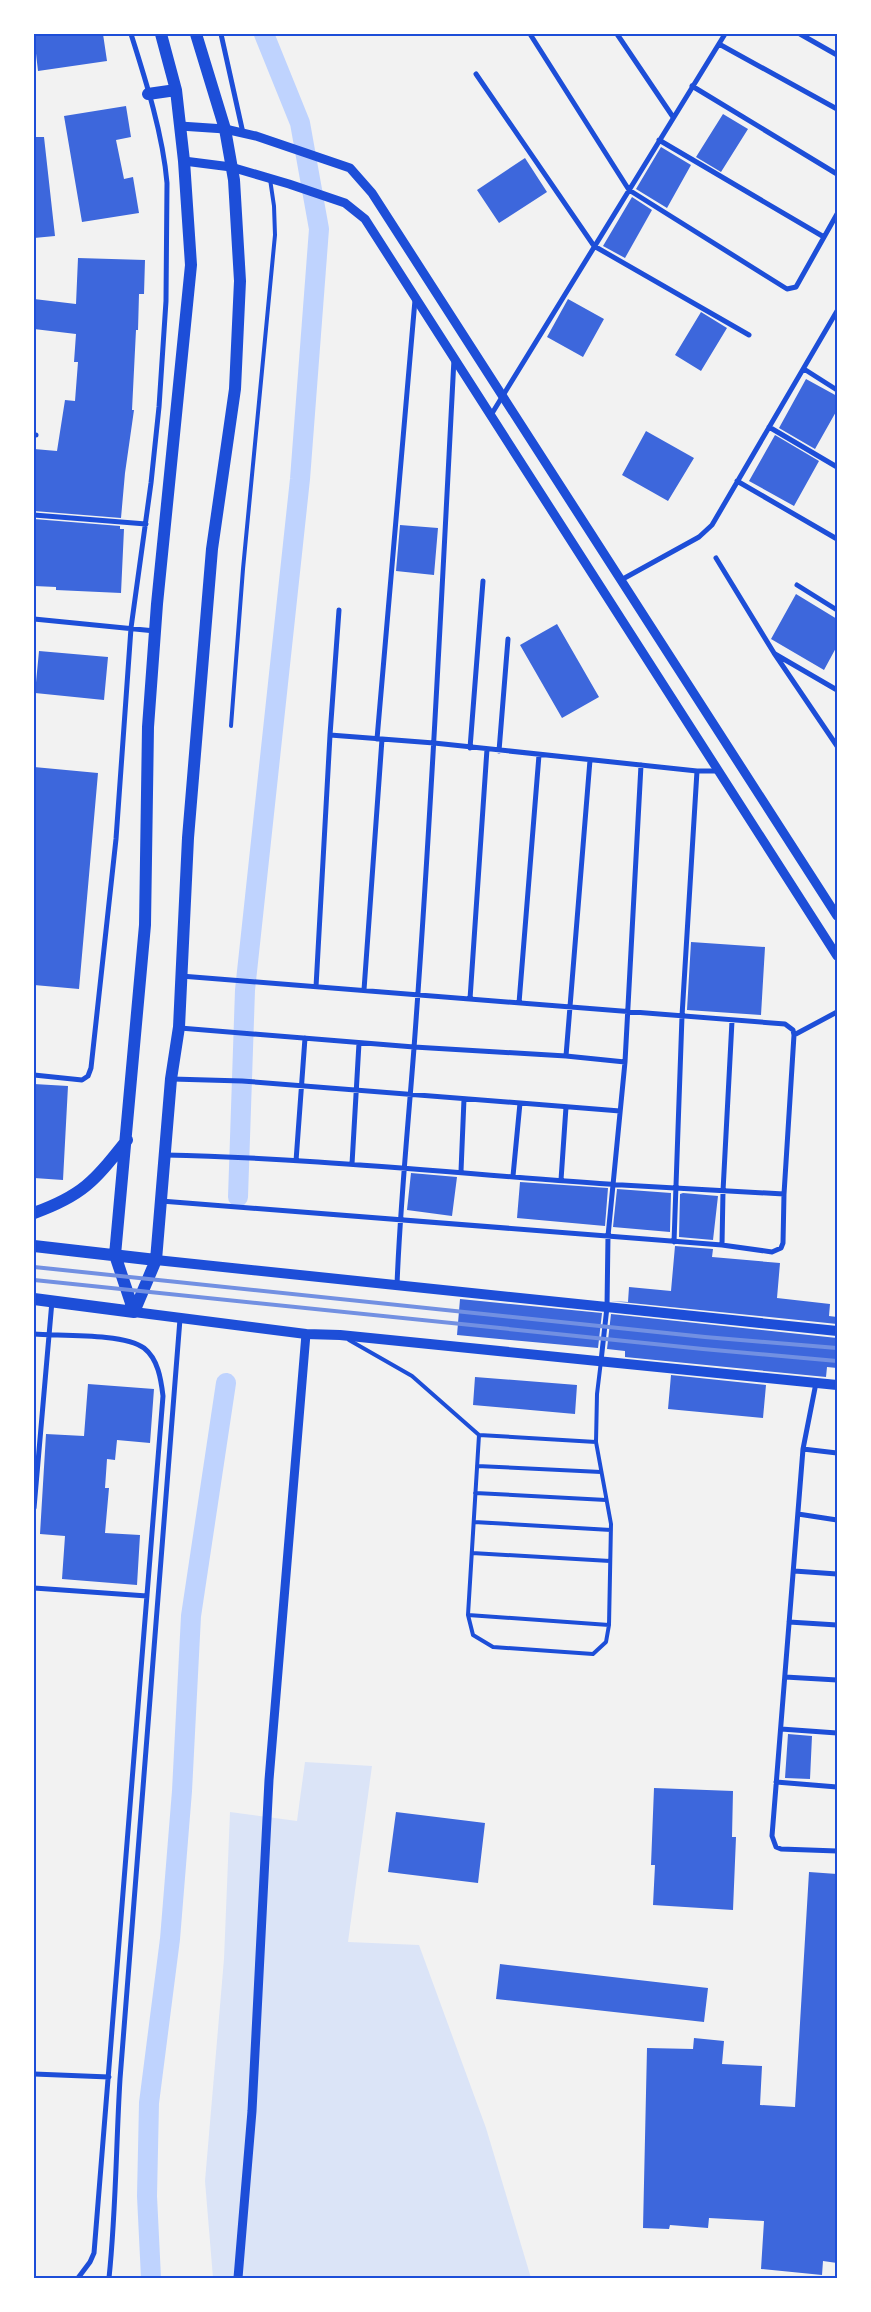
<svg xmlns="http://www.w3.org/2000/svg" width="871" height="2312" viewBox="0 0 871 2312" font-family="'Archivo Narrow',sans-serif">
	<rect width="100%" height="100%" fill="#f2f2f2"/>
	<!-- green -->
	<path fill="#dbe4f7" d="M305 1762 372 1766 348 1942 419 1945 486 2128 531 2278H213L205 2181 224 1959 230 1812 297 1821Z"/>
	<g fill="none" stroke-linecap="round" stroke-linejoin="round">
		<!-- canal -->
		<path stroke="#bfd3fe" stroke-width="20" d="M238 1197 245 990 300 479 319 229 300 123 264 34
			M151 2278 147 2196 149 2103 170 1939 182 1791 191 1616 226 1383"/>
	</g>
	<!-- building -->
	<path fill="#3d67dc" d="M48 34H103L107 61 38 71 34 36Z
		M126 106 131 137 116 140 124 179 133 177 139 213 82 222 64 116Z
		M723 114 748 129 721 172 696 157Z
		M34 137H44L55 236 34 238Z
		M661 147 691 165 667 208 636 189Z
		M525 158 547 192 499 223 477 190Z
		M632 197 652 210 625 258 603 246Z
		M78 258 145 260 144 294H139L138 330H136L132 410H134L125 473 121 518 34 511V449L57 451 65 400 75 401 78 362H74L76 334 34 329V299L76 304Z
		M568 299 604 319 583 357 547 337Z
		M701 312 727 328 701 371 675 355Z
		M806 379 837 396V410L815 449 779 428Z
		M646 431 694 458 668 501 622 475Z
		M775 435 819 461 794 506 749 481Z
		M34 519 120 526V529H124L121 593 56 590V587L34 586Z
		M400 525 438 528 434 575 396 571Z
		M796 594 837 619V646L824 670 771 639Z
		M557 624 599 697 562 718 520 645Z
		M39 651 108 657 104 700 35 693Z
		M34 767 98 773 79 989 34 985Z
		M691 942 765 947 761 1015 687 1010Z
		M34 1084 68 1086 63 1180 34 1178Z
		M411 1173 457 1177 452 1216 407 1210Z
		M520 1182 608 1188 605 1226 517 1218Z
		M617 1189 671 1193 670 1232 613 1227Z
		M683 1193 718 1196 713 1240 679 1237 680 1194Z
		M675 1246 713 1249 712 1257 780 1263 777 1298 830 1304 829 1316 837 1317V1324L611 1301 628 1302 629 1287 671 1291Z
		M460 1299 602 1313 598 1348 457 1335Z
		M611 1314 837 1338V1368L827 1367 826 1377 625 1357V1351L607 1349Z
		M671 1375 766 1385 763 1418 668 1409Z
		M475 1377 577 1385 575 1414 473 1405Z
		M88 1384 154 1389 150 1443 117 1440 115 1460 107 1459 105 1488H109L105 1533 140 1535 137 1585 62 1579 65 1536 40 1534 46 1434 84 1436Z
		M788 1734 812 1736 810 1779 785 1778Z
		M654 1788 733 1791 732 1837H736L733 1910 653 1905 655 1865H651Z
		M396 1812 485 1823 478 1883 388 1872Z
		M809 1872 837 1874V2263L823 2261 822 2275 761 2269 764 2221 709 2218 708 2228 670 2225 669 2229 643 2228 647 2048 693 2049 694 2038 724 2041 722 2064 762 2066 760 2105 795 2107Z
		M500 1964 708 1988 704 2022 496 1999Z"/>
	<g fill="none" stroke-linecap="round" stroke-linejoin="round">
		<!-- service -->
		<path stroke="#1d4ed8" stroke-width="4" d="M231 726 243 569 275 235 274 206 270 179
			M349 1340 412 1376 479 1435 596 1442
			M479 1435 468 1615 473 1635 493 1647 593 1654 606 1642 609 1625 611 1524 596 1442 597 1394 601 1361
			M477 1466 601 1472
			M475 1493 606 1500
			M474 1522 611 1530
			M472 1553 610 1561
			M468 1615 609 1625"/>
		<!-- minor -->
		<path stroke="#1d4ed8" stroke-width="5" d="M221 34 243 133
			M530 34 629 190 787 289 796 287 837 214
			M617 34 673 117
			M800 34 837 55
			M719 44 837 109
			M476 74 594 246 749 335
			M692 86 837 174
			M659 140 824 237
			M804 369 837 390
			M491 415 725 34
			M769 427 837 467
			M34 435H36
			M737 481 837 539
			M34 515 146 524
			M716 558 774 653 837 746
			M621 580 699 537 712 525 837 311
			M797 585 837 610
			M34 619 155 631
			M775 654 837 690
			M330 735 434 743 697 771H719
			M377 739 415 300
			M470 748 483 581
			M499 751 508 639
			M316 987 330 735 339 610
			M364 990 382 739
			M470 999 487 749
			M519 1003 539 755
			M180 1028 414 1047 566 1056 625 1062
			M794 1035 837 1012
			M566 1056 590 760
			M34 1075 82 1080 88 1076 91 1068 116 839 131 628 151 483 159 407 166 301 167 183C163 135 146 81 131 34
			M172 1079 242 1081 620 1111
			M165 1155C318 1158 470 1175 622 1185 676 1188 730 1191 784 1194
			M296 1161 305 1038
			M352 1164 359 1043
			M461 1171 464 1099
			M513 1176 520 1103
			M561 1180 566 1107
			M161 1201 722 1245 772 1252 781 1248 783 1243 784 1194 794 1035 793 1030 785 1024 181 976
			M674 1242 682 1016 697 771
			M722 1245 723 1191 732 1021
			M397 1285C400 1205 408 1127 414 1048 431 818 442 589 454 359
			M34 1334C59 1336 124 1333 144 1348 158 1359 161 1379 163 1396L94 2253 90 2262 78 2278
			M601 1361 607 1307 608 1236 625 1062 641 765
			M816 1383 803 1449 772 1836 776 1847 781 1849 837 1851
			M803 1449 837 1453
			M34 1508 52 1301
			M798 1514 837 1520
			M794 1571 837 1574
			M34 1588 147 1596
			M789 1622 837 1625
			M785 1677 837 1680
			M781 1729 837 1733
			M776 1782 837 1787
			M34 2074 109 2077
			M109 2278C116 2212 116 2145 120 2079L180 1319"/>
		<!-- tertiary -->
		<path stroke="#1d4ed8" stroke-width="9" d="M180 126 225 129 256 136 350 168 372 193 837 916
			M184 161 231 167 289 184 345 203 365 219 837 956
			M238 2278 252 2111 269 1780 306 1334"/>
		<!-- secondary -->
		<path stroke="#1d4ed8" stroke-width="10" d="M156 1260 837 1331
			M134 1312 306 1334 340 1335 837 1385"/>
		<!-- primary -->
		<path stroke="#1d4ed8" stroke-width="12" d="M148 94 176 90
			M34 1213C84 1195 95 1180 127 1140
			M34 1246 156 1260
			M34 1299 134 1312
			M134 1312 156 1260 171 1079 179 1027 188 838 212 549 235 389 240 281 234 180 225 129 196 34
			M134 1312 115 1255 145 925 148 727 157 604 191 265 184 161 176 90 161 34"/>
		<!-- rail -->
		<path stroke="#7290e2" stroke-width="4" d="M34 1267 705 1337 837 1348
			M34 1280 703 1349 837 1361"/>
	</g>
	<!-- border -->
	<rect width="871" height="2312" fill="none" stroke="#ffffff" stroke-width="70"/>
	<rect x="35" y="35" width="801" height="2242" fill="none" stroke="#1d4ed8" stroke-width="2"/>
</svg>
